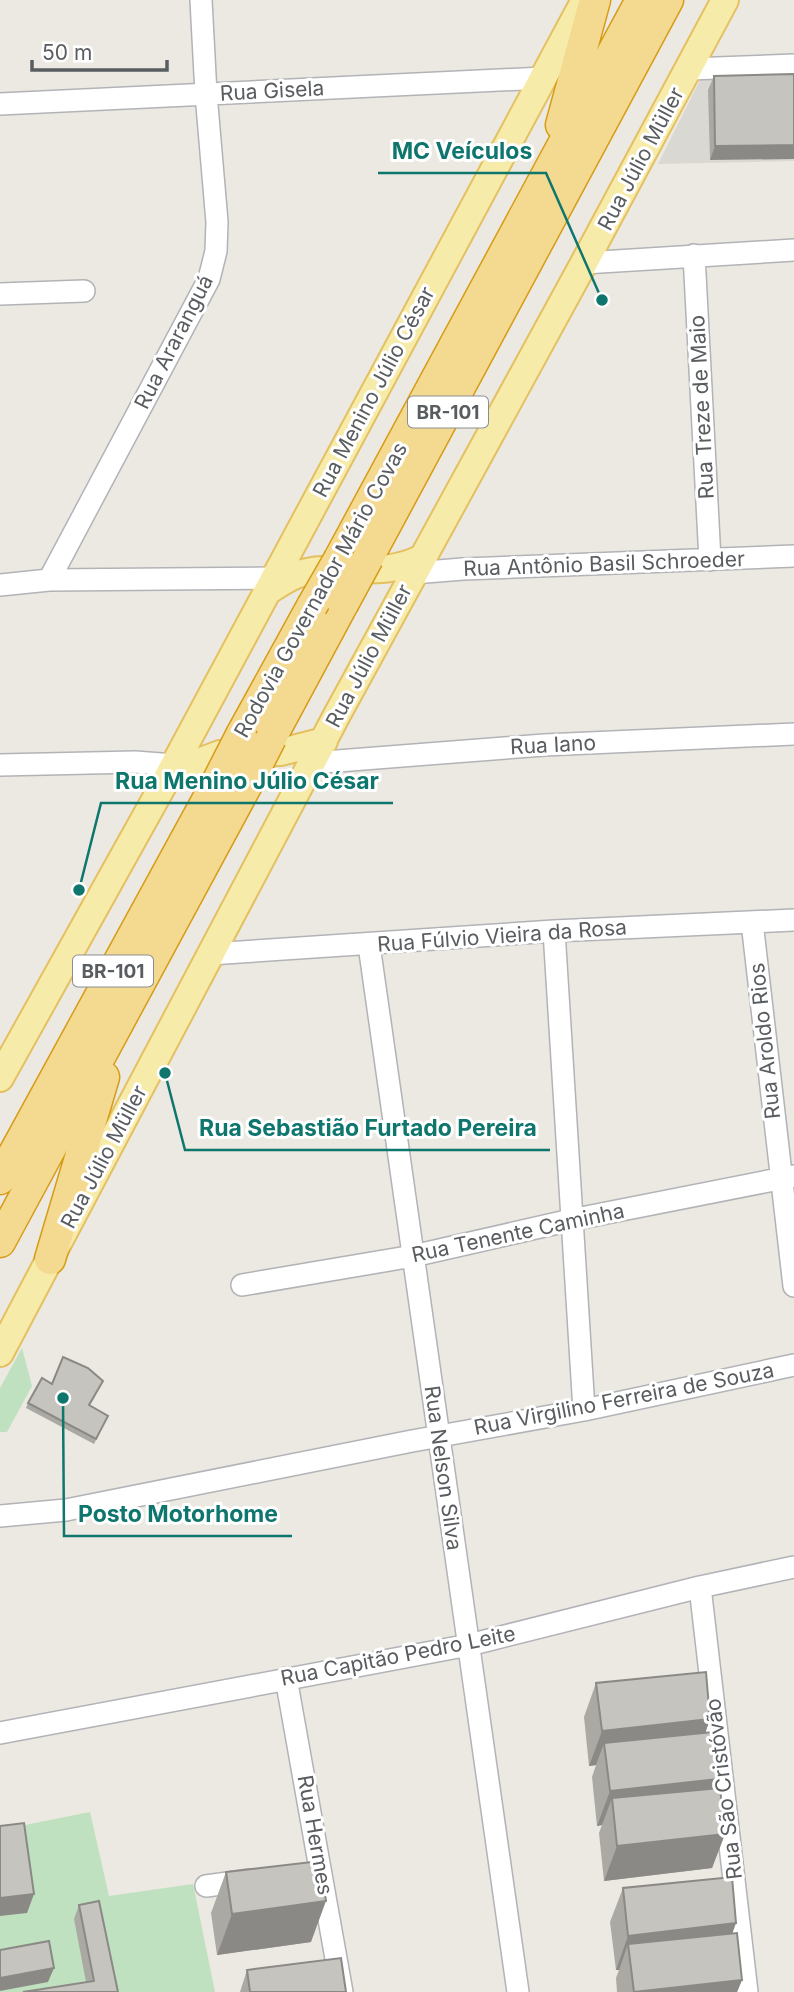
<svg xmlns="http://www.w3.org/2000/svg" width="794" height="1992" viewBox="0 0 794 1992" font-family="Inter,sans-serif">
	<rect width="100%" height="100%" fill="#ebe9e1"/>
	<!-- industrial -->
	<path fill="#dad8d3" d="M794 78V161L658 164 700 80Z"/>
	<!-- green -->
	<path fill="#bfe1bf" d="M22 1348 32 1386 7 1432H0V1388Z
		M90 1812 109 1896 193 1884 215 1992H0V1830Z"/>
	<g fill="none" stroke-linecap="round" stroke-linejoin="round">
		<!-- minor casing -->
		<g stroke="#b2b3b7" stroke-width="24">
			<path id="minor" d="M689 69 794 65
				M0 104 543 78
				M694 255 710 560
				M584 263 794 250
				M0 294 84 291
				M413 573 463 569 794 556
				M49 580 209 279 216 251 217 222 206 94 201 0
				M0 585 49 580 275 578
				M312 763 544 745 794 734
				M0 765 135 762 174 765
				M752 922 794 1286
				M554 931 584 1410
				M369 945 518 1992
				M210 954 554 931 794 920
				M242 1285 413 1256 571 1220 794 1176
				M0 1516 66 1510 412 1441 584 1410 794 1365
				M700 1587 747 1992
				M286 1678 342 1992
				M0 1733 469 1645 700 1587 794 1567
				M206 1886 250 1880"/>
		</g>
		<!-- major casing -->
		<g stroke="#e4c061" stroke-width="30">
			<path id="major" d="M268 591C279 584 290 576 302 573 344 563 381 579 422 558
				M166 780 196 763 220 754 281 752 324 741
				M0 1078 166 780 585 0
				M0 1353 338 713 584 263 725 0"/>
		</g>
		<!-- highway casing -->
		<g stroke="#d89b14" stroke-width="33">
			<path id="highway" d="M561 125 595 0
				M368 558 668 0
				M339 559 641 0
				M241 735 312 606
				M271 738 343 604
				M0 1179 217 782
				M0 1242 249 781
				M50 1259 104 1077"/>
		</g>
		<!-- minor -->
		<use href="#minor" stroke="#fff" stroke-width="21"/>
		<!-- major -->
		<use href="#major" stroke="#f7ebaa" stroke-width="26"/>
		<!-- highway -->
		<use href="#highway" stroke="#f3da90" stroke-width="30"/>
		<!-- highway-bridge casing -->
		<g stroke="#d89b14" stroke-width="33" stroke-linecap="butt">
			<path id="highway-bridge" d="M343 604 368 558
				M312 606 339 559
				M249 781 271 738
				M217 782 241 735"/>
		</g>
		<!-- highway-bridge -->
		<use href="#highway-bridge" stroke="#f3da90" stroke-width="30"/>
	</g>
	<!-- wall -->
	<path fill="#aaa9a3" d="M794 74 710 160 708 90 714 76Z
		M103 1381 90 1405 108 1416 94 1444 26 1408 28 1403 52 1384Z
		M596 1683 710 1719 705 1733 714 1788 725 1834 712 1868 604 1881 599 1833 602 1825 597 1826 592 1777 596 1765 589 1766 584 1717Z
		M226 1872 311 1942 217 1955 211 1913Z
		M623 1888 732 1934 742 1980 737 1992H617L616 1978 619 1970H616L610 1922Z
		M79 1905 118 1992 86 1982 74 1919Z
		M247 1970 346 1992H240Z"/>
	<!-- shaded-wall -->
	<path fill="#8b8985" d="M794 145V159L710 160 715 146Z
		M710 1719 698 1754 604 1743 596 1765 589 1766 602 1731Z
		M718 1779 705 1813 612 1798 602 1825 597 1826 610 1791Z
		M725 1834 712 1868 604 1881 617 1846Z
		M34 1894 27 1913 0 1916V1898Z
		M326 1901 311 1942 217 1955 232 1914Z
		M736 1923 724 1958 628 1944 619 1970H616L628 1936Z
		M54 1968 48 1982 0 1991V1978Z
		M742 1980 737 1992H635Z"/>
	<!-- building -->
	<path fill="#c6c4be" stroke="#8b8985" stroke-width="2" d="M794 74V145L715 146 714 76Z
		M63 1357 88 1368 103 1381 89 1405 108 1416 96 1439 28 1403 42 1378 52 1384Z
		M706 1672 710 1719 602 1731 596 1683Z
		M713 1732 718 1779 610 1791 604 1743Z
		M720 1788 725 1834 617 1846 612 1798Z
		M24 1823 34 1894 0 1898V1826Z
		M320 1861 326 1901 232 1914 226 1872Z
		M732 1877 736 1923 628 1936 623 1888Z
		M99 1901 118 1992H23L94 1981 79 1905Z
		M737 1933 742 1980 634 1992 628 1944Z
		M49 1941 54 1968 0 1978V1950Z
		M341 1958 346 1992H250L247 1970Z"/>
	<g text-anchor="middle" stroke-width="6" stroke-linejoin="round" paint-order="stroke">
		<!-- shield labels -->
		<g fill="#fff" stroke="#8b8e90" stroke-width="2">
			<rect x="408" y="396.5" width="80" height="31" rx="5"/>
			<rect x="73" y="955.5" width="80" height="31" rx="5"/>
		</g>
		<g font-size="19" font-weight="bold" fill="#595d60">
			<text x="448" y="419">BR-101</text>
			<text x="113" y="978">BR-101</text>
		</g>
		<!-- street labels -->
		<g font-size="21" fill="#595d60" stroke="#fff">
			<text transform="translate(272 91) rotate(-3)" y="7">Rua Gisela</text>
			<text transform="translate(641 159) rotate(-62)" y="7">Rua Júlio Müller</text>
			<text transform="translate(174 342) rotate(-63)" y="7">Rua Araranguá</text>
			<text transform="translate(374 392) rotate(-62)" y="7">Rua Menino Júlio César</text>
			<text transform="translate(702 407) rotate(-93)" y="7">Rua Treze de Maio</text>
			<text transform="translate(604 564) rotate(-2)" y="7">Rua Antônio Basil Schroeder</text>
			<text transform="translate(321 590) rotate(-61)" y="7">Rodovia Governador Mário Covas</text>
			<text transform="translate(369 656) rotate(-62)" y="7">Rua Júlio Müller</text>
			<text transform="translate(553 745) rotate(-3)" y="7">Rua Iano</text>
			<text transform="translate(502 936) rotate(-4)" y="7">Rua Fúlvio Vieira da Rosa</text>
			<text transform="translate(765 1041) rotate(-96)" y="7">Rua Aroldo Rios</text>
			<text transform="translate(104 1157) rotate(-62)" y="7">Rua Júlio Müller</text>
			<text transform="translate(518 1233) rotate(-12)" y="7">Rua Tenente Caminha</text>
			<text transform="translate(624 1399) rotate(-11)" y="7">Rua Virgilino Ferreira de Souza</text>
			<text transform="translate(443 1468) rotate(82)" y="7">Rua Nelson Silva</text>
			<text transform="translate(398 1656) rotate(-11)" y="7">Rua Capitão Pedro Leite</text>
			<text transform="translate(724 1789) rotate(-97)" y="7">Rua São Cristóvão</text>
			<text transform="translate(315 1835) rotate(80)" y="7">Rua Hermes</text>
		</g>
	</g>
	<!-- callouts -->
	<path fill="none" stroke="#0f766e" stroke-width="2.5" d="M602 300L546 173H378M79 890L101 803H393M165 1073L185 1150H550M63 1398L64 1536H292"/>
	<g fill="#0f766e" stroke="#fff" stroke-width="2.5">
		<circle cx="602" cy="300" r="7"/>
		<circle cx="79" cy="890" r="7"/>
		<circle cx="165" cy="1073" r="7"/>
		<circle cx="63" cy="1398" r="7"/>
	</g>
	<g font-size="23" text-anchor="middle" font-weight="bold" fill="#0f766e" stroke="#fff" stroke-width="6" stroke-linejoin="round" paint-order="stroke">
		<text x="462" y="159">MC Veículos</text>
		<text x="247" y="789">Rua Menino Júlio César</text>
		<text x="368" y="1136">Rua Sebastião Furtado Pereira</text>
		<text x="178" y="1522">Posto Motorhome</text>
	</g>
	<!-- scale -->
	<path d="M32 60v10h135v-10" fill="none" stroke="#595d60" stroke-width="3.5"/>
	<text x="42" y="60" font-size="21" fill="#595d60" stroke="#ffffff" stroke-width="5" paint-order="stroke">50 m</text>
</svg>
